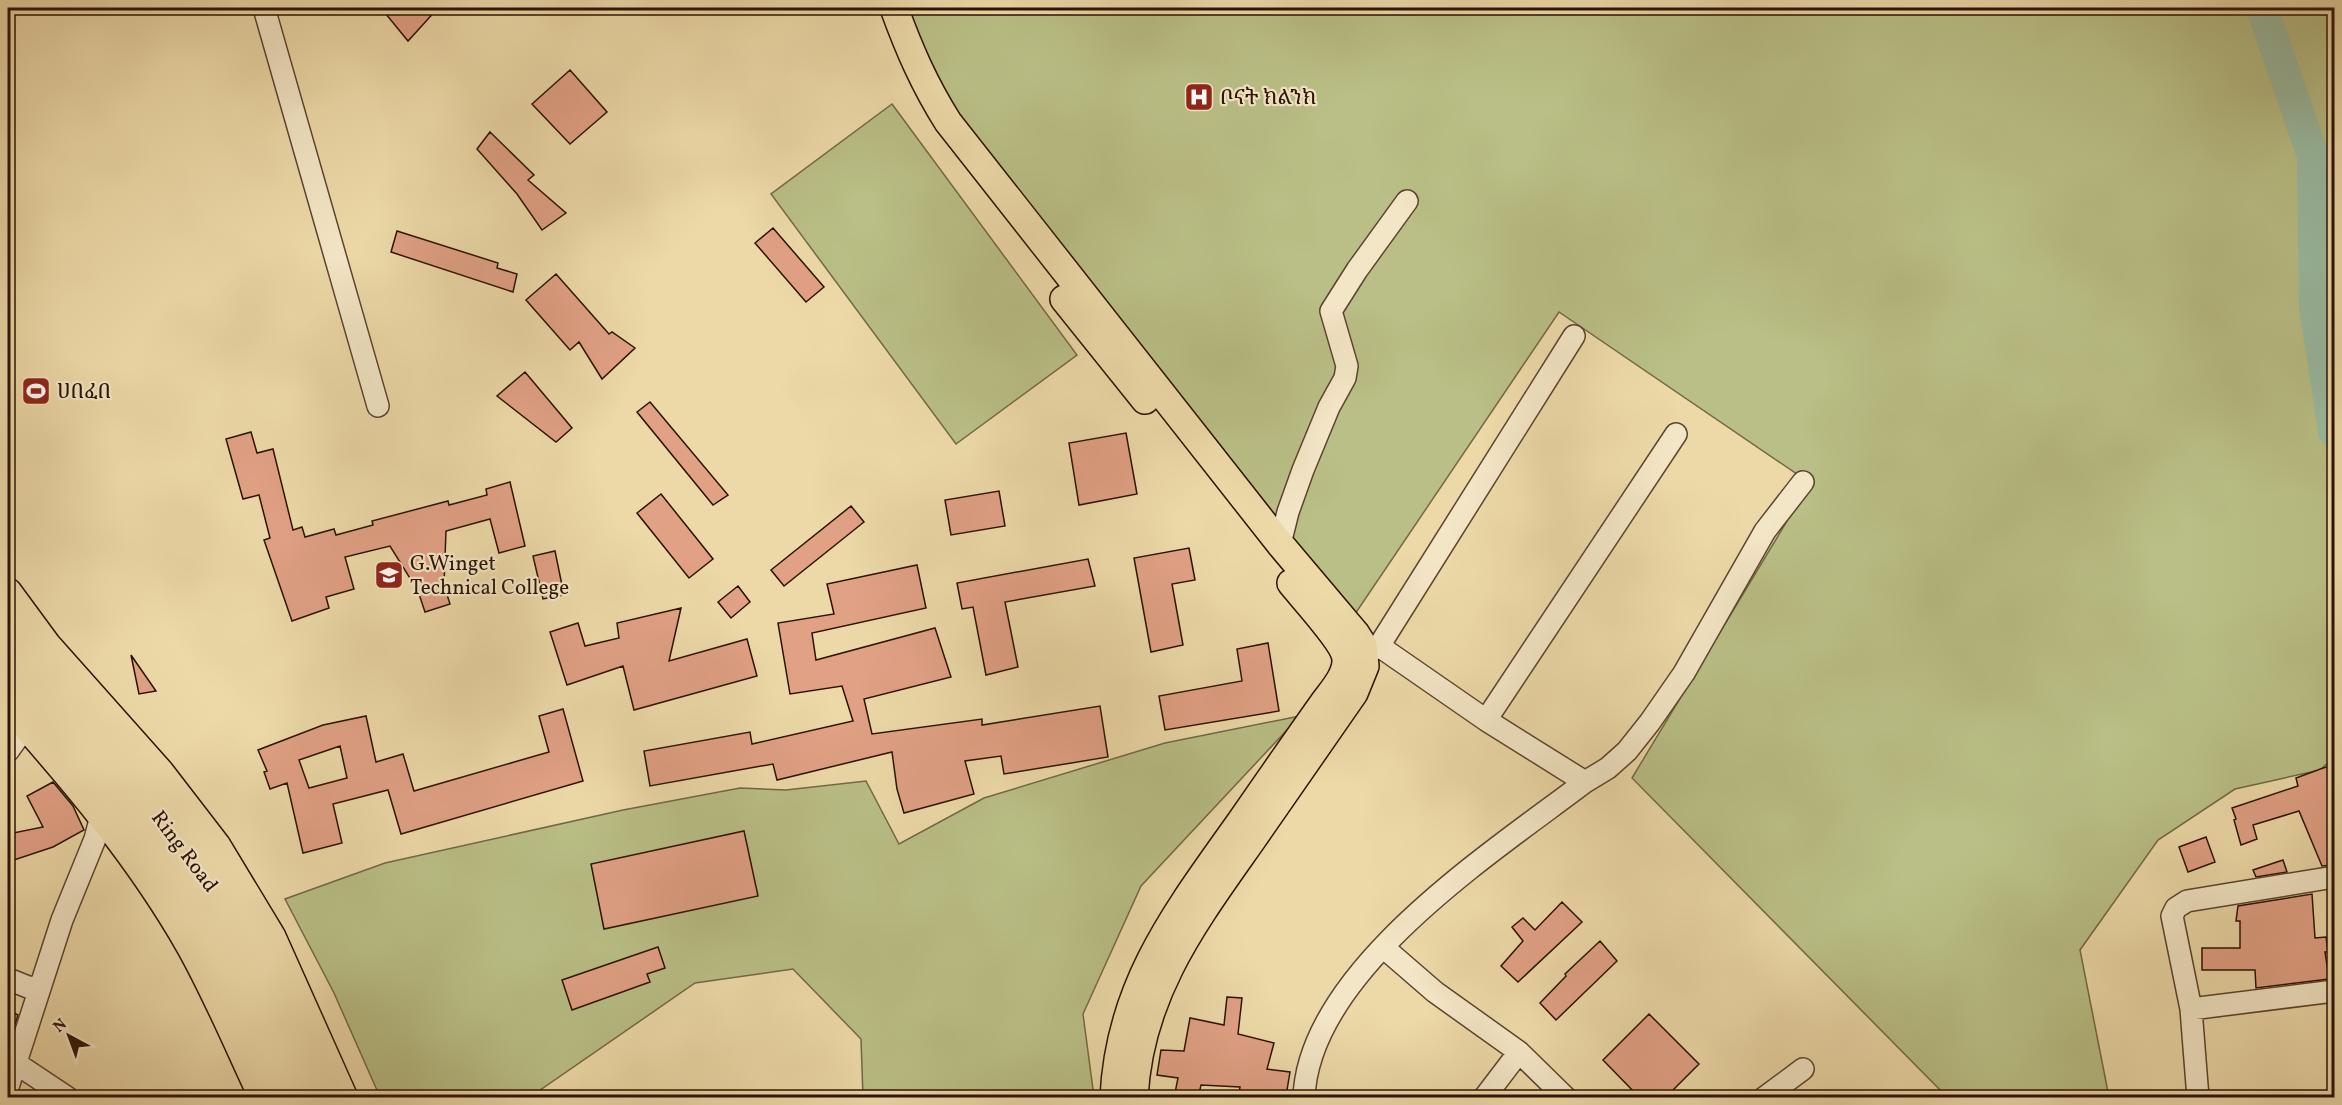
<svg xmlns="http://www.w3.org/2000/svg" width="2342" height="1105" viewBox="0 0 2342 1105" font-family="Vollkorn,'Noto Serif Ethiopic',serif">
	<rect width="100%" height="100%" fill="#edd9a8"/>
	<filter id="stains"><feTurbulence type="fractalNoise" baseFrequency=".00333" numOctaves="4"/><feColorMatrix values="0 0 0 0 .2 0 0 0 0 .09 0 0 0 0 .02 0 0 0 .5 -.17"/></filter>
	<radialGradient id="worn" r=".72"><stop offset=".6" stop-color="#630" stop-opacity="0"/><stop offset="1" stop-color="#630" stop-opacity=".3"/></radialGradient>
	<!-- green -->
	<path fill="#b9bf86" stroke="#726846" stroke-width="1.5" d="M892 8H2334V279L2332 280 2334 299V757L2320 770 2235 789 2158 840 2080 950 2109 1097H1947L1632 778 1810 483 1559 312 1351 620 1029 234Z
		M892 104 1077 355 956 444 771 194Z
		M1300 716 1141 886 1083 1014 1094 1097H863L861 1039 793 969 695 983 530 1097H380L334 993 285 899 385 863 623 810 740 788 786 790 866 781 899 844 984 798 1165 743Z"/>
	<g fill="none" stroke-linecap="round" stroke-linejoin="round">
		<!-- river -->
		<path stroke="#9abba2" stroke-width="32" d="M2262 8 2313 156 2315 307 2334 431"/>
	</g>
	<!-- building -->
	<path fill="#e1a185" stroke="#2b1205" stroke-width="1.5" fill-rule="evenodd" d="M381 8H438L408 41Z
		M570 70 607 112 570 144 532 104Z
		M490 132 534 175 528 180 566 213 542 230 517 194 477 149Z
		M773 228 824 287 806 302 755 243Z
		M397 231 498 263 497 268 517 274 513 292 391 252Z
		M556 274 609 334 612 332 635 348 602 379 579 342 570 350 526 300Z
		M525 372 572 428 556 442 497 396Z
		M650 402 728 495 713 505 637 412Z
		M251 432 257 453 273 449 293 530 302 527 305 537 334 529 336 535 373 525 372 521 448 501 449 505 487 495 486 489 510 482 525 546 499 553 490 519 446 531 444 585 450 604 425 612 418 591 390 546 345 557 354 589 326 597 329 608 292 621 264 540 270 538 259 495 243 499 226 439Z
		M1126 433 1137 494 1079 505 1069 443Z
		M999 491 1005 526 951 535 945 500Z
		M661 494 713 559 689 578 637 513Z
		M851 506 864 522 784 586 771 570Z
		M1189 548 1195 580 1172 584 1183 645 1151 652 1134 558Z
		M555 551 564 595 543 599 533 556Z
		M1088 559 1095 586 1005 602 1018 667 986 675 973 607 962 609 957 583Z
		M917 565 926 608 812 633 816 660 935 628 951 677 864 699 872 734 982 719V725L1100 706 1108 757 1004 774 1001 756 965 761 974 794 904 813 897 789 892 752 777 780 773 764 650 786 644 751 750 732 752 744 853 721 842 686 790 694 778 623 834 614 827 584Z
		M738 586 750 602 731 618 718 602Z
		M681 608 669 661 747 639 757 676 634 710 623 666 567 685 550 632 578 623 585 646 619 638 617 623Z
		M1268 643 1279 711 1165 730 1159 696 1242 681 1237 649Z
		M131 655 156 691 139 694Z
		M563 709 583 781 401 834 388 790 333 804 342 843 303 853 287 783 270 789 264 772 267 771 258 750 323 725 366 716 376 762 403 754 414 791 549 752 539 716ZM340 746 347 778 309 788 299 760Z
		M2334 764V865L2322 866 2299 811 2253 825 2257 839 2241 845 2234 820 2236 819 2232 808 2298 786 2296 778Z
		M53 782 73 806 84 830 53 847 8 862V834L43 827 27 796Z
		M744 831 758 896 604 929 591 864Z
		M2206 837 2215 862 2188 872 2179 847Z
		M2283 860 2287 872 2256 877 2253 870Z
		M2312 894 2315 938 2326 937 2328 952H2325L2329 979 2256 988 2255 970H2202V948H2240V921H2236L2238 906Z
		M1562 902 1582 922 1518 982 1501 966 1523 941 1512 927 1523 918 1535 930Z
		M1600 941 1617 961 1556 1020 1540 1003 1566 976 1565 974Z
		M658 947 665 968 647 974 650 982 572 1010 562 980Z
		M1227 997 1242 998 1238 1034 1274 1043 1267 1069 1290 1072 1286 1096 1263 1093 1262 1098H1238L1240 1087 1201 1085 1198 1098H1174L1178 1078 1157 1075 1161 1050 1184 1051 1190 1018 1224 1025Z
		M8 1010 18 1015 11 1037 8 1035Z
		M1649 1014 1699 1064 1665 1098H1640L1603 1060Z"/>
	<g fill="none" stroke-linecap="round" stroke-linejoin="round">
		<!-- minor casing -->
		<g stroke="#5c442e" stroke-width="24">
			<path id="minor" d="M264 8 378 406
				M1280 544 1288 512 1303 470 1329 407 1345 378 1347 366 1331 311 1357 270 1407 201
				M1379 646 1486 720 1585 782
				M1365 655 1379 646 1574 336
				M1486 720 1676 434
				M8 751 26 726
				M1383 947 1435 992 1519 1052 1566 1098
				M8 979 28 987 40 988
				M2191 1009 2334 991
				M17 1064 68 1098
				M8 1087 62 920 95 839 101 816
				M1304 1098C1308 971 1493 852 1585 782L1608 768 1627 751 1650 722 1684 673 1765 531 1803 482
				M1484 1098 1519 1052
				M1764 1098 1803 1069
				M2198 1098 2191 1009 2172 916 2176 908 2187 901 2334 877"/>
		</g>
		<!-- major casing -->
		<g stroke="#2b1205" stroke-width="30">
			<path id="major" d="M894 8C909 49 924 84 948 122L1280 544 1356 634 1363 645 1365 666 1354 693C1320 742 1286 791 1252 840 1195 921 1139 994 1134 1098
				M1064 299 1145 400
				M8 592 47 645 160 772 217 846 272 937 344 1098
				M8 706C74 780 140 858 190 946 217 994 239 1047 263 1098
				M1114 1098C1119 984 1178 910 1241 821 1268 782 1295 743 1322 705 1331 692 1347 676 1346 659 1345 643 1302 597 1291 583"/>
		</g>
		<!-- highway casing -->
		<g stroke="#2b1205" stroke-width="34">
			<path id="highway" d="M8 634 176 836 210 882 229 912 317 1098
				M8 671C75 748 144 827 198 914 234 972 260 1036 288 1098"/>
		</g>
		<!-- minor -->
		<use href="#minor" stroke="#f3e6c6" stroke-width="21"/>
		<!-- major -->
		<use href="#major" stroke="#edd9a8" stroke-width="27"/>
		<!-- highway -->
		<use href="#highway" stroke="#edd9a8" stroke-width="32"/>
	</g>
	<!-- icons -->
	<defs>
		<g id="hospital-square" transform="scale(1.5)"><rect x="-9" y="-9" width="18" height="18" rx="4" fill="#8f2418" stroke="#f3e6c6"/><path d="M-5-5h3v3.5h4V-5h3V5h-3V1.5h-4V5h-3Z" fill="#fff"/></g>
		<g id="stadium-square" transform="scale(1.5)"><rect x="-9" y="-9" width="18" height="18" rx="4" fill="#8f2418" stroke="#f3e6c6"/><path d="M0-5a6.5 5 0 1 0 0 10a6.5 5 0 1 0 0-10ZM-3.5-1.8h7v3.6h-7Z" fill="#fff"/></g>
		<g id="university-square" transform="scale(1.5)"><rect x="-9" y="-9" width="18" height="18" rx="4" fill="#8f2418" stroke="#f3e6c6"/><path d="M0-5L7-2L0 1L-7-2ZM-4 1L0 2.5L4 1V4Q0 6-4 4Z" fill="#fff"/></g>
	</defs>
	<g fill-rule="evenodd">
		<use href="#hospital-square" x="1199" y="97"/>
		<use href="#stadium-square" x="36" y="391"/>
		<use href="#university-square" x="389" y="575"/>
	</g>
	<g text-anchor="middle" stroke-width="4.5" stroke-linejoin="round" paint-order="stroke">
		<!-- poi labels -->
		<g font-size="21" fill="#2b1205" stroke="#f3e6c6" text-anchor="start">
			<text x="1220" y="104">ቦናት ክልንክ</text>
			<text x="57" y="398">ሀበፈበ</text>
			<text x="410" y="570">G.Winget<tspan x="410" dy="24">Technical College</tspan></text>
		</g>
		<!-- street labels -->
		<g font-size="21" fill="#2b1205" stroke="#f3e6c6">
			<text transform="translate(185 851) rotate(53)" y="7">Ring Road</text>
		</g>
	</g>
	<!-- margin -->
	<rect width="2342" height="1105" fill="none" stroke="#edd9a8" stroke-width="30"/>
	<rect x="9" y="9" width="2324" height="1087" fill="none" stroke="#2b1205" stroke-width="3"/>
	<rect x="15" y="15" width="2312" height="1075" fill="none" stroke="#2b1205" stroke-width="1.5"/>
	<!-- north arrow -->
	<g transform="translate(69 1036) rotate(319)" stroke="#f3e6c6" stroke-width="4.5" paint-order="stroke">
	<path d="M0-4.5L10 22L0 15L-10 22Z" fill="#2b1205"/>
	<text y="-9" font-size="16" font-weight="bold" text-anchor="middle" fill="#2b1205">N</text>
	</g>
	<rect width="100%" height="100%" filter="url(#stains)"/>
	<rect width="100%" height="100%" fill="url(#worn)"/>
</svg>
